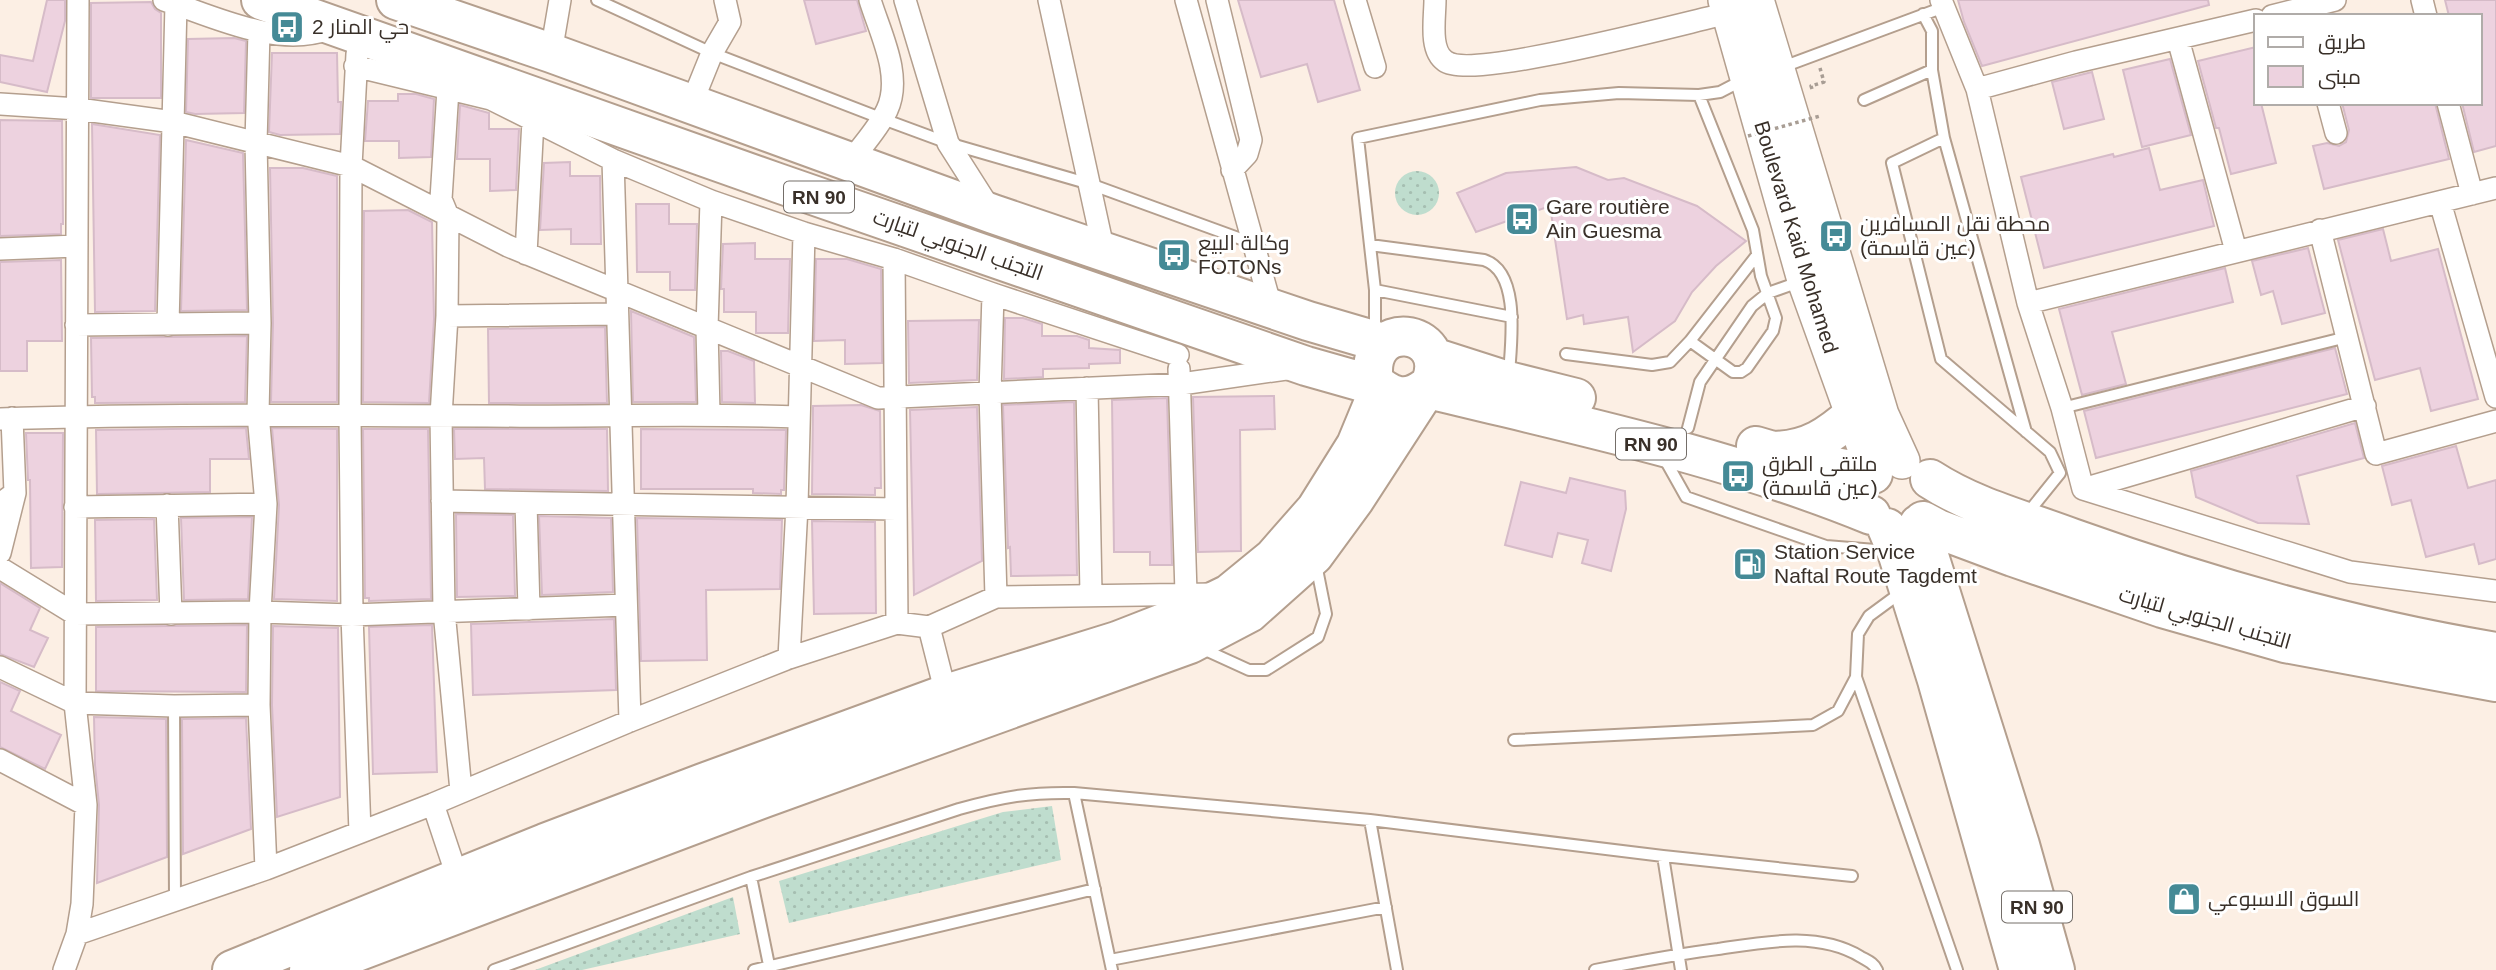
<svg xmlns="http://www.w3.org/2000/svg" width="2496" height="970" viewBox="0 0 2496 970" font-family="Arial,Cairo,sans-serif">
	<defs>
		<pattern id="grass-dots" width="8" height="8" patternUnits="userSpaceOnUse" patternTransform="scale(1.75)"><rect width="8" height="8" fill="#bfddce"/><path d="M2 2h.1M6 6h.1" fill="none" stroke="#a5beb1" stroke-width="1.8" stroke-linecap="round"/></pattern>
	</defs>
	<rect width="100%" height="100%" fill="#fcefe4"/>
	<!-- grass -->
	<path fill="url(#grass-dots)" d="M1395 193a22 22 0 1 1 44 0a22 22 0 1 1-44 0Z
		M1052 806 1061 860 789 923 779 881 1003 812Z
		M733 897 740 934 582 970H535Z"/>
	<!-- building -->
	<path fill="#edd2df" stroke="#d6bbc8" stroke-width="2" d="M47 0H65V21L47 92 0 82V55L33 61Z
		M804 0H857L866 31 816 44Z
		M1238 0H1334L1360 90 1318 102 1307 64 1261 77Z
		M1958 0H2208L2209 5 1982 66 1964 22Z
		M2445 0H2496V146L2474 152 2462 103H2480V16H2449Z
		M151 2 155 9 161 13V98H91V3Z
		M234 38 246 41 244 113 195 114 186 112 188 39Z
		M2256 47V103H2261L2276 163 2231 174 2219 128H2216L2198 61Z
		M272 53H337L338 102H341L340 134 280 135 269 132Z
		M2170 59 2191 135 2142 147 2123 70Z
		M2092 72 2104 119 2064 129 2052 82Z
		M398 94H416L434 99 431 157 399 158V141H365L368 101H398Z
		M2342 103H2435L2449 159 2324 189 2313 146 2327 143 2339 146 2346 142 2349 130Z
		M460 105 489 113V129H519L516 190 490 191V159H457Z
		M0 120 62 121 63 224H61V234L0 236Z
		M92 124 160 135 155 311 95 312Z
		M186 140 243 153 247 310 181 311Z
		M2149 148 2160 190 2203 180 2214 226 2044 268 2021 177 2113 154 2114 157Z
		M570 162V176H600L601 244H571V229L540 230 544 163Z
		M1576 167 1608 180 1624 178 1697 206 1746 241 1716 266 1692 292 1675 321 1633 352 1628 317 1584 324 1583 315 1567 319 1550 206 1476 232 1457 193 1506 173Z
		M270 168H303L337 176V402H271L273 323Z
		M636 204H669V224H697L695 290H670V272H637Z
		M408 210 432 222 434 319 429 403 363 402 364 211Z
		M2383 229 2391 261 2438 249 2478 399 2431 411 2420 368 2375 380 2338 240Z
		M755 243V259H790L788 333H756V312H724V289H721L723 244Z
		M2308 248 2325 313 2282 324 2273 291 2261 295 2252 261Z
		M816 259H847L881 269 882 363 845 364V340L814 341Z
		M61 260 62 341H27V371H0V262Z
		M2225 268 2233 302 2112 332 2126 384 2082 395 2059 309Z
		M631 311 694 337 696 402H633Z
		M1005 318H1023L1042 324V336H1077L1089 340V348L1120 350V363L1089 364V368L1043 369V377L1004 379Z
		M979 320 977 380 909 383 908 321Z
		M605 327 607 403H489L488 329Z
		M247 336 245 402 95 403V397H92L91 338Z
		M2335 348 2347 394 2096 458 2084 411Z
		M721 351H728L754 361 755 403 722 402Z
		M1274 396 1275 429 1240 430 1241 551 1198 552 1193 397Z
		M1167 398 1172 565H1150V552H1114L1112 400Z
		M1074 402 1077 575 1011 576 1010 547 1008 548 1003 405Z
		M861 405 880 411 881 488H875V495L812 494 813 406Z
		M977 407 982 561 914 595 910 410Z
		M2355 423 2364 458 2297 476 2309 524 2258 523 2196 497 2191 471Z
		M246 428 249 459H210V492L97 494 96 430Z
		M272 428 337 429V601L274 599 279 505Z
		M363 429H428L431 599 369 601V598H365Z
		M454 429H607L608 491 485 489 484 458 455 459Z
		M641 429 786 430 784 490H781V494L753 493V489H641Z
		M26 433H63L62 567 31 568 30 480H28Z
		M2456 446 2468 488 2496 480V559L2479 564 2474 544 2426 557 2411 500 2392 505 2382 466Z
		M1570 478 1625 491 1626 509 1611 571 1582 563 1588 540 1558 533 1552 557 1505 545 1521 482 1566 493Z
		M456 514 513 515 515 596 457 597Z
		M539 516 611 518 613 592 542 595Z
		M252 517 248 599 184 600 181 518Z
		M637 518 782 520 780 589 706 590 707 660 641 661Z
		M154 519 157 600 96 601 95 520Z
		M812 521 875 522 876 613 814 614Z
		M0 583 40 608 30 630 48 638 34 667 0 654Z
		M614 619 616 690 473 695 471 624Z
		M247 625 246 692 96 691V627Z
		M432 625 437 772 373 774 369 627Z
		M273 626 338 628 340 797 277 817 272 705Z
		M0 682 20 691 11 711 61 735 45 769 0 747Z
		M94 717 166 719 167 857 97 883 99 805 95 765Z
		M246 718 251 829 183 854 182 719Z"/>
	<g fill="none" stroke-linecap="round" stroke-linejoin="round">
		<!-- lane casing -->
		<g stroke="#b49f8e" stroke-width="14">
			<path id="lane" d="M597 0 712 53 883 119 948 143 1090 184 1252 243
				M1780 68 1944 7
				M1932 70 1944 138 1892 163 1941 359 2050 452 2060 473 2027 514
				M1864 100 1932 70V31L1923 14
				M1944 138 2026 432
				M1370 245 1484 260C1521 272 1511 343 1509 374
				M1375 290 1512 317
				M1375 335V290L1358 138 1540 100 1619 93 1699 95 1720 92 1745 79
				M1690 341 1733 372H1741L1747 368 1773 331 1776 318 1761 276 1753 230 1699 95
				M1566 354 1652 365 1670 362 1690 341 1757 255
				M2062 408 2347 337
				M1688 428 1700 382 1752 306 1768 293 1799 282
				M1663 456 1686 497 1826 546 1888 551
				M1203 649 1249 670H1266L1318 637 1326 614 1316 564
				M1856 677 1957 970
				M174 706 175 899
				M1514 740 1813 725 1838 711 1856 677 1858 634 1869 616 1903 591
				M1074 793 1112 970
				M1370 820 1397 970
				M1663 856 1681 970
				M751 877 770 970
				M1110 960 1386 907
				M494 970 751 877 959 809C1002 797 1030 792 1074 793L1370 820 1663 856 1852 876
				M754 970 1095 889
				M1595 970C1636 962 1677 954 1718 949 1765 942 1818 931 1861 957 1868 961 1874 963 1877 970"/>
		</g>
		<!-- street casing -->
		<g stroke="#b49f8e" stroke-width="24">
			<path id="street" d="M164 0C215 17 277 48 329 29
				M905 0 948 143 990 209
				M1049 0 1104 252
				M1186 0 1271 307
				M1217 0 1251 140 1247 154 1232 170
				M1355 0 1375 67
				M1435 0C1435 18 1429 50 1445 61 1472 81 1687 22 1729 13
				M1941 0 1977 89 2028 303 2062 408 2083 489 2365 406
				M2422 0 2426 16
				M2272 16 2335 0
				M259 31 256 143 260 323 258 414 266 504 260 612 259 705 266 869
				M2178 39 2236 251
				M551 53 560 0
				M357 54 351 166 350 416 352 615 360 832
				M355 66 491 99 613 160 711 201 804 233 894 259 993 294 1178 355
				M448 89 441 199 448 216 447 316 441 416 444 611 461 791
				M1977 89 2076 62 2256 20
				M2328 103 2336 133
				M2448 103 2472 194
				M0 104 78 109 173 122 351 166 508 246 878 398 1181 384 1293 368
				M691 105 712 53 730 22 725 0
				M613 160 630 721
				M849 163C862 146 878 129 887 110 903 76 880 33 870 0
				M2440 202 2496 397
				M2320 230 2376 454 2496 421
				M0 249 77 246
				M526 254 533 120
				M894 259 897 623
				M993 294 990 393 996 597
				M2028 303 2496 188
				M447 316 617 314
				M76 325 260 323
				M168 325 176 4
				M1179 369 1186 593
				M1087 388 1091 594
				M709 414 707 328 711 201
				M0 419C162 413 324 416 487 416 591 417 695 413 799 417
				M2083 489 2350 572 2496 591
				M442 501 896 509
				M526 503 529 609
				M0 504 15 493 12 418
				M167 505 171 614
				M75 507 266 504
				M0 553 15 493
				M0 568 75 614 260 612 352 615 626 605
				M929 627 996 597 1215 594
				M789 658 797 506 804 233
				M0 667 75 703 174 706 259 705
				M0 760 86 805
				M433 804 630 721 789 658 897 623 929 627 946 694
				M77 934 266 869 433 804 458 879
				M64 970 77 934 82 904 86 805 75 703 78 0"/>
		</g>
		<!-- primary casing -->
		<g stroke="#b49f8e" stroke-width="38">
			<path id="primary" d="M1726 0 1805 280 1874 472
				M1756 0 1881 415 1902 461"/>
		</g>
		<!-- highway casing -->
		<g stroke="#b49f8e" stroke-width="42">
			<path id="highway" d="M261 0 778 183 1306 366 1380 387
				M396 0 551 53 993 214 1308 321 1383 343
				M1433 357 1508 381 1576 398
				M1425 388C1575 425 1727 456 1871 515
				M1756 446 1813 463 1873 474
				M1774 451C1809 450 1829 436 1854 414
				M1930 479C1973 507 2024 520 2072 538 2209 587 2352 628 2496 652
				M1923 521 1938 529 2013 557 2162 608 2285 643 2496 682
				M1919 524 2020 845 2055 970
				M1887 528 1897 552 1937 680 2019 970
				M232 970 545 843 703 783 946 694 1117 641 1194 611 1229 594 1273 558 1316 509 1356 445 1380 387
				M309 970 764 798 1190 644 1249 613 1314 555 1355 499 1431 382C1452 328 1363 315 1374 382 1391 397 1406 402 1425 388"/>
		</g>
		<!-- path -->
		<path stroke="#a89d94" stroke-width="3.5" stroke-dasharray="3.5 3.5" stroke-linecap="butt" d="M1812 89 1811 86 1824 82 1820 68"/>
		<!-- lane -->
		<use href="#lane" stroke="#fff" stroke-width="10"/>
		<!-- street -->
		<use href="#street" stroke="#fff" stroke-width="21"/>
		<!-- primary -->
		<use href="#primary" stroke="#fff" stroke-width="35"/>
		<!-- highway -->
		<use href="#highway" stroke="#fff" stroke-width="38"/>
		<!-- path-bridge -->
		<path stroke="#a89d94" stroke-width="3.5" stroke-dasharray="3.5 3.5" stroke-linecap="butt" d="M1748 136 1820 116"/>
	</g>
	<!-- icons -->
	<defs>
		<g id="bus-square" transform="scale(1.75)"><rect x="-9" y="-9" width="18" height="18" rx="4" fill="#458a96" stroke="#fff"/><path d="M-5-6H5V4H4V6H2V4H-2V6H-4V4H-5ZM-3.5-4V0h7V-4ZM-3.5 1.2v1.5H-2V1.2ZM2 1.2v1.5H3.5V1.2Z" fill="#fff"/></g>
		<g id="fuel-square" transform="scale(1.75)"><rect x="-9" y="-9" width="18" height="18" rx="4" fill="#458a96" stroke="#fff"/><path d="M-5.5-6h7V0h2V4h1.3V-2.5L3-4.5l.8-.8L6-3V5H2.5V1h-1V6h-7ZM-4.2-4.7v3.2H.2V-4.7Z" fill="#fff"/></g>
		<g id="shop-square" transform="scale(1.75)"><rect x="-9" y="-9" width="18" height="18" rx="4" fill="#458a96" stroke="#fff"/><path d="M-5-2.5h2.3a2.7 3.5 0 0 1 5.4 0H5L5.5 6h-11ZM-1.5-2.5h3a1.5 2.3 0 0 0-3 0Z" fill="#fff"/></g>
	</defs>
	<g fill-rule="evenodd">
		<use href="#bus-square" x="287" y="27"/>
		<use href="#bus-square" x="1522" y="219"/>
		<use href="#bus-square" x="1836" y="236"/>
		<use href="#bus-square" x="1174" y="255"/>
		<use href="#bus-square" x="1738" y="476"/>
		<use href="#fuel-square" x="1750" y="564"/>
		<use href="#shop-square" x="2184" y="899"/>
	</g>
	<g text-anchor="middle" stroke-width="6" stroke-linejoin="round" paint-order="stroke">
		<!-- shield labels -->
		<g fill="#fff" stroke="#746e69" stroke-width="2">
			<rect x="784" y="181.5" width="70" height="31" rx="5"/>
			<rect x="1616" y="428.5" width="70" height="31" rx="5"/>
			<rect x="2002" y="891.5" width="70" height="31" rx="5"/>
		</g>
		<g font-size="19" font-weight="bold" fill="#393029">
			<text x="819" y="204">RN 90</text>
			<text x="1651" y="451">RN 90</text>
			<text x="2037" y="914">RN 90</text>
		</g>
		<!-- poi labels -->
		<g font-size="21" fill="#393029" stroke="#fff" text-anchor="start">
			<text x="312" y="34">حي المنار 2</text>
			<text x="1546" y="214">Gare routière<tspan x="1546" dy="24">Ain Guesma</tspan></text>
			<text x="1860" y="231">محطة نقل المسافرين<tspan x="1860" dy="24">(عين قاسمة)</tspan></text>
			<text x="1198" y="250">وكالة البيع<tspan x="1198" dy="24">FOTONs</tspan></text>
			<text x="1762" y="471">ملتقى الطرق<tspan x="1762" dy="24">(عين قاسمة)</tspan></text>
			<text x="1774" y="559">Station Service<tspan x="1774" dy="24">Naftal Route Tagdemt</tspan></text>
			<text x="2208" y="906">السوق الاسبوعي</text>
		</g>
		<!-- street labels -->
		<g font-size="21" fill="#393029" stroke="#fff">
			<text transform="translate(1796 237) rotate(73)" y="7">Boulevard Kaid Mohamed</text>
			<text transform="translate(958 245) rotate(19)" y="7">التجنب الجنوبي لتيارت</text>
			<text transform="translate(2205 618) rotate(16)" y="7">التجنب الجنوبي لتيارت</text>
		</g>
	</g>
	<!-- legend -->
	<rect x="2254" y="14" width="228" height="91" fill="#ffffff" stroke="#b0aca9" stroke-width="2"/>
	<rect x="2268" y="37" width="35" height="10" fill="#ffffff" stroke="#b0aca9" stroke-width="2"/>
	<text x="2318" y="49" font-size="21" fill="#393029">طريق</text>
	<rect x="2268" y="66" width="35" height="21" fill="#edd2df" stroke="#b0aca9" stroke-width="2"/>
	<text x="2318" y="84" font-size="21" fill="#393029">مبنى</text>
</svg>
